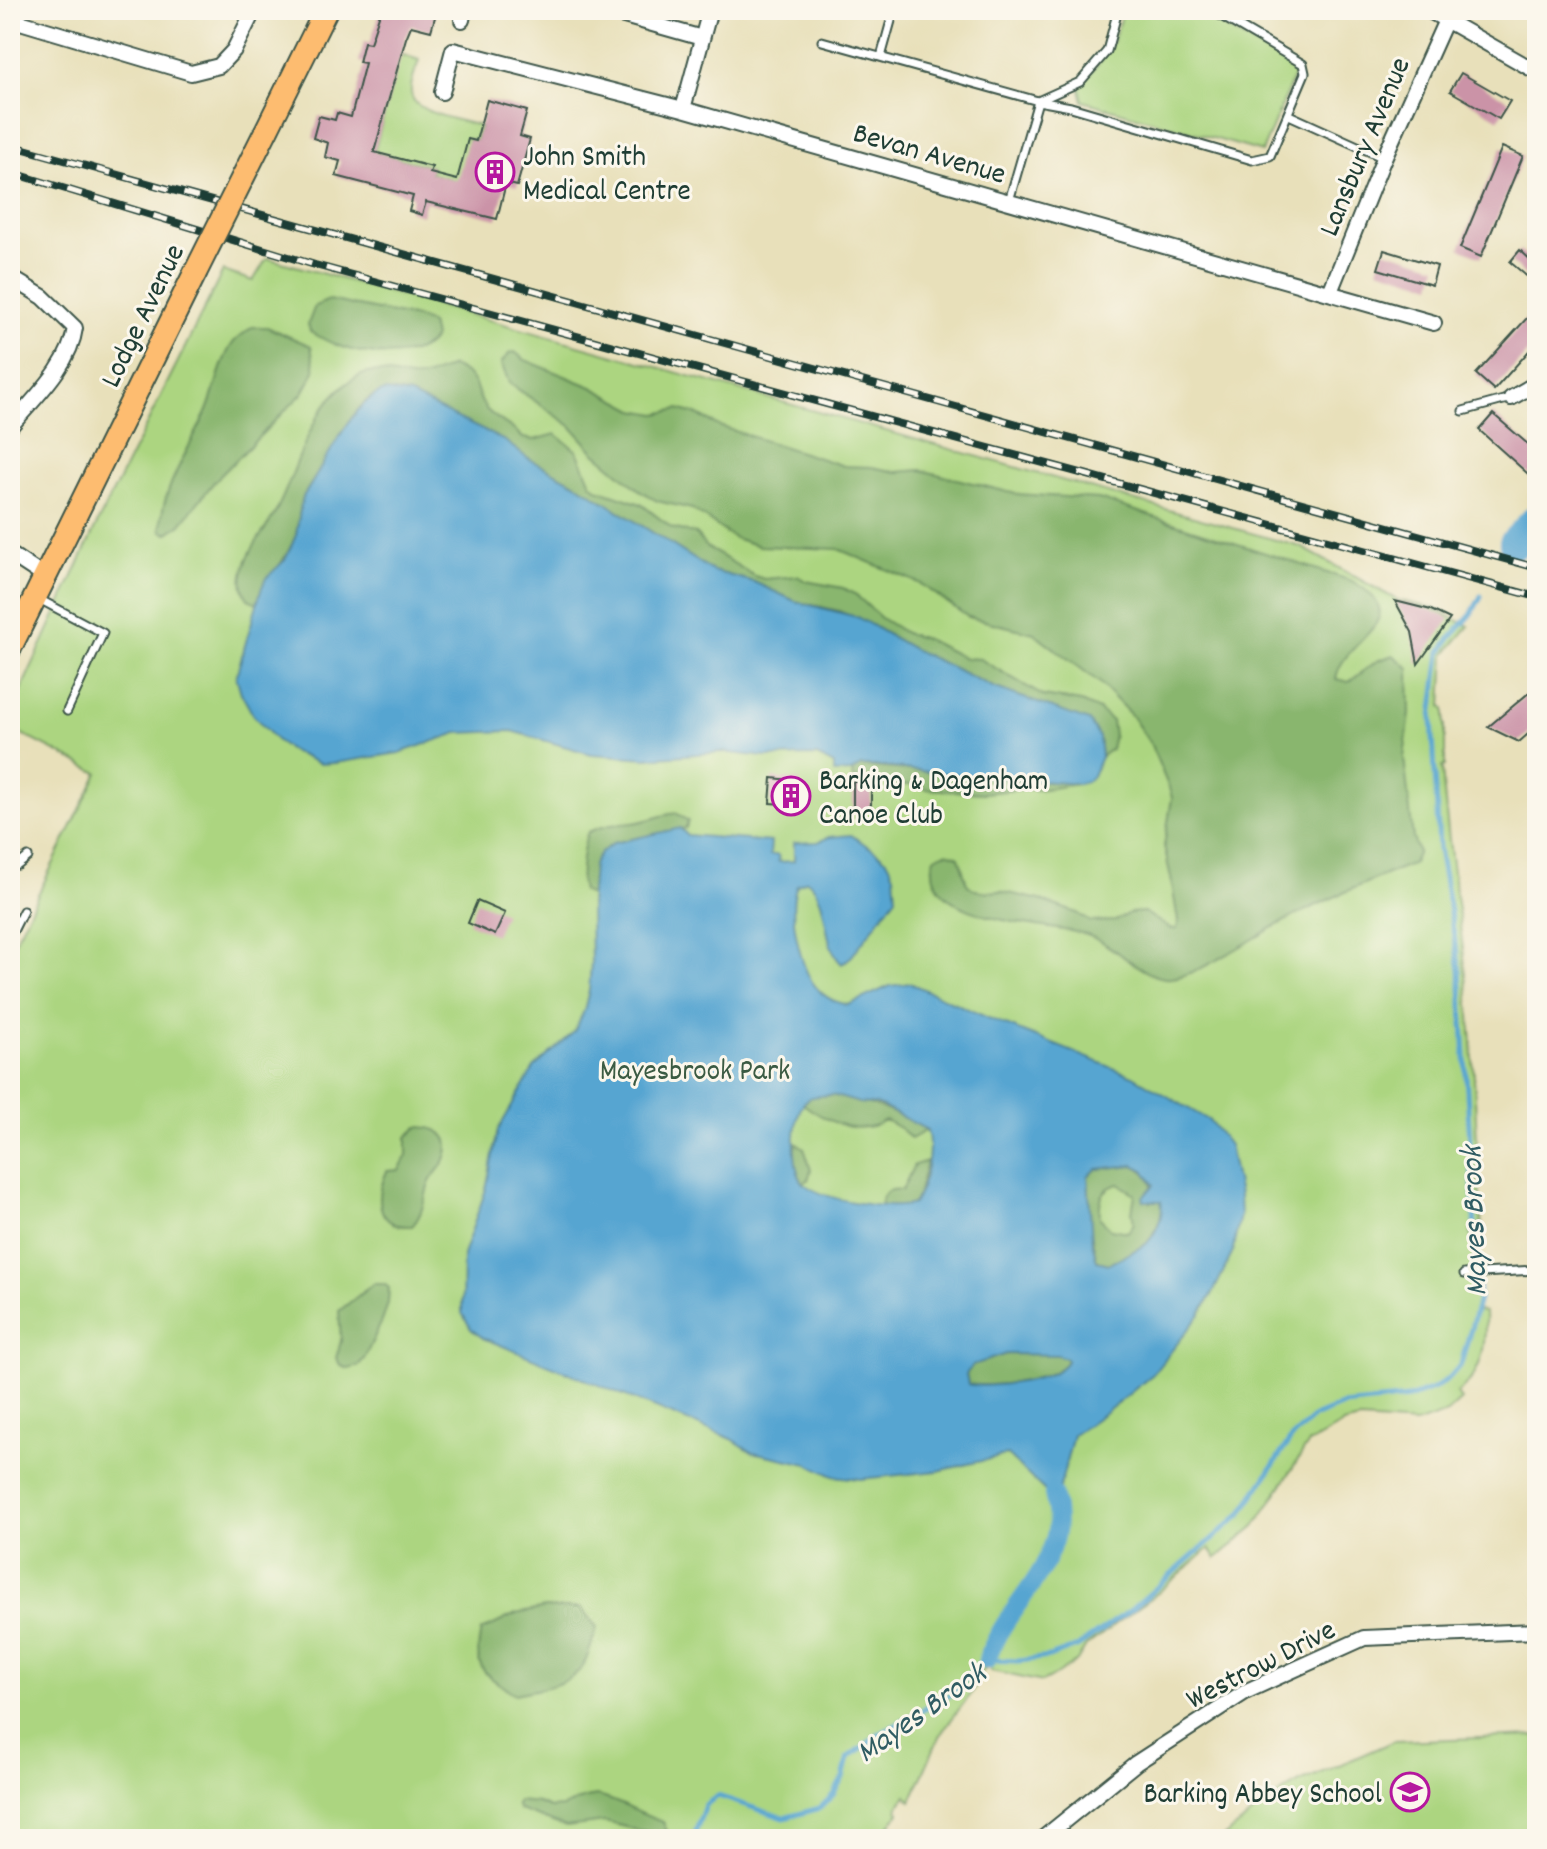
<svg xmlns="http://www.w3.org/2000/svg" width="1547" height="1849" viewBox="0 0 1547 1849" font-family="Dekko,sans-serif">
	<rect width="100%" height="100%" fill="#fbf7ec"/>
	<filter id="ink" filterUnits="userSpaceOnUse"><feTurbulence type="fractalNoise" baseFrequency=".0125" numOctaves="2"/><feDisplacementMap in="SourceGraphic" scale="16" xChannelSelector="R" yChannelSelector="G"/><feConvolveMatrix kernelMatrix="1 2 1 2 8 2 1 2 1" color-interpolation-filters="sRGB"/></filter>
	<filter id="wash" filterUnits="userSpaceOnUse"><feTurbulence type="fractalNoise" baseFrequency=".006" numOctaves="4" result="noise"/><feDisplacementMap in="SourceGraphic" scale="32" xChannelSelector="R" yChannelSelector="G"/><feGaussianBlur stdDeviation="1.8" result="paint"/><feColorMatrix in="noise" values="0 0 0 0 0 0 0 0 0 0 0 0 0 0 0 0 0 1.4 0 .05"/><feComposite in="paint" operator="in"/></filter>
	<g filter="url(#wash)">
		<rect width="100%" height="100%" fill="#e8e0ba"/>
		<!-- green -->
		<path fill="#acd580" stroke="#66895a" stroke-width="2" d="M1122 10H1195L1297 69 1262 152 1083 101 1079 85C1105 57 1114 49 1122 10Z
			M400 54 419 60C416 70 408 87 412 97 418 114 464 121 480 126L476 141 468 139 465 183 430 173 432 167 374 152Z
			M267 258 1301 547 1397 600 1432 608 1469 626 1445 654 1442 707 1445 708V766L1442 767C1447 847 1462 924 1469 1004 1476 1079 1476 1154 1482 1229L1471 1230 1478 1311 1485 1312C1486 1343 1484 1373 1457 1393L1461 1400 1447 1413 1416 1424 1360 1420 1343 1424 1309 1443 1255 1526 1216 1559 1210 1548 1159 1592 1086 1646 1077 1661 1054 1676 1042 1682 991 1671 988 1667 970 1681 975 1688 940 1735 911 1801 906 1795 897 1809 899 1813 885 1832 883 1830 874 1839H10V951L98 773 10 728V714L95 528 223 271 253 281Z
			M1537 1736V1839H1221L1267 1802 1300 1782 1394 1741Z"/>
		<!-- forest -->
		<path fill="#89b66e" stroke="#547a51" stroke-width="2" fill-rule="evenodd" d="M329 300 421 319 431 324 434 337C422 363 361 355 339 346 328 342 319 337 310 331L308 324 315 306Z
			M252 327H267L311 346 315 371 303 393 215 481 180 525 167 534 161 530C159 493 191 446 206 413 215 393 220 361 233 343 238 337 246 332 252 327Z
			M515 352 525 360 592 387 635 410 657 414 679 409 698 415 719 426 844 466 871 467 897 472 921 470 1016 494 1099 499 1352 581C1420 621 1342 637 1336 679L1349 682 1377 661 1393 655 1409 668 1410 714 1404 757 1413 838 1418 852 1413 863C1370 881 1326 899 1285 921 1257 935 1200 975 1171 978 1144 981 1112 941 1081 933 1043 924 919 922 934 858 944 851 948 851 959 857L967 884 973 889 986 892 1000 891 1040 900 1077 913 1091 922 1115 921 1129 913 1144 912 1171 929H1177L1178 921 1171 878 1164 846 1172 798 1169 788 1151 745 1131 715 1100 683 1034 633 968 617 921 584 838 549 759 546 734 538 692 509 657 501 638 489 594 452 571 426 509 383 501 363 510 353Z
			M452 366C485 381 471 391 487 410 498 421 513 426 523 438L534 440 556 434 577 451 591 483 597 489 641 504 672 528 696 534 705 546 755 576 764 579 797 576 806 581 843 588 855 594 881 618 905 633 926 639 964 658 980 659 1043 696 1081 702 1099 710 1112 721 1114 735 1111 749 1101 757 1099 737 1088 721 993 687 913 649 875 627 839 611 795 601 754 582 713 571 575 483 527 458 505 441 410 395C397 392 386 390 373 396 353 406 319 474 304 495 298 509 300 524 295 538 285 562 267 580 257 603L248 599C242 590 241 580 244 570 249 547 266 531 276 511 300 466 309 403 357 377 375 367 393 376 411 378 426 379 439 371 452 366Z
			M861 766 1078 784 1037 790 1026 789 983 793 926 789 913 785H891L870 779 852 778 853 769Z
			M676 813 688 821 686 828 614 843 593 883 591 896 582 891C578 879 583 843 588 832 604 825 615 824 632 823 644 822 661 815 676 813Z
			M832 1095C866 1101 897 1112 927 1130L911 1139 901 1129 885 1120C858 1138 826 1121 803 1104L811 1096Z
			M418 1127C436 1127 454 1134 446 1157 443 1167 433 1174 429 1184 424 1199 423 1215 412 1226 376 1228 375 1198 387 1171L399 1170 407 1155V1137Z
			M796 1143 804 1148 811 1170 808 1180 803 1183C795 1169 793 1159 796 1143Z
			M927 1161 918 1195 913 1204 903 1207 881 1206C882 1192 888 1188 902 1190L914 1165Z
			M1134 1165C1152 1174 1154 1183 1151 1202L1155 1199 1162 1201C1164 1215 1155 1235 1145 1245L1109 1264 1097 1261 1090 1229 1088 1176 1097 1169ZM1119 1184 1135 1194 1132 1212 1134 1223 1128 1232 1111 1229 1100 1218C1099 1202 1100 1188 1119 1184Z
			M373 1284H384L389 1288 388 1303 383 1319 364 1359 358 1366 349 1369 341 1366 336 1358 341 1341 339 1311Z
			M1006 1354H1057L1066 1358 1067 1361C1055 1381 989 1388 968 1384L966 1374 972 1365Z
			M545 1608H581L597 1627C593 1639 590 1653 584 1664 572 1686 538 1689 515 1694 484 1674 472 1670 481 1631L516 1614Z
			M597 1796C621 1801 640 1815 663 1822L667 1831 663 1837 654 1839 650 1833 605 1822 566 1827 519 1810 516 1804 518 1801 538 1803 550 1808 563 1807 585 1798Z"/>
		<!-- water -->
		<path fill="#57a5d1" stroke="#3b7182" stroke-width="2" fill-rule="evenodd" d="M387 391 410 395 505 441 527 458 575 483 713 571 754 582 795 601 857 617 913 649 993 687 1089 721 1099 737 1101 757 1093 776 1086 782 1078 784 950 774 874 766H861L851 772 834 773V765L817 756 765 757 722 752 647 758 591 754 512 731 458 733 399 753 335 763 320 764 293 752 277 741 253 715 241 693 236 676 262 587 266 578 285 560 290 549 296 535 301 504 304 495C322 470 356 393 387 391Z
			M680 828 687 835 771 842 770 855H778L779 862 794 861V843L818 842 829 837 851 835 881 855 889 863 894 875 896 897 852 956 842 964C820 944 832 900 807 880L797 885C787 909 800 968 816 987 825 998 835 1002 848 1005L890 986 910 983 986 1017 1133 1076 1210 1121 1229 1145 1239 1195 1240 1215 1232 1254 1213 1293 1200 1315 1153 1374 1117 1404 1073 1435 1059 1491 1047 1493 1007 1455 938 1471 860 1479 833 1476 808 1464 752 1452 732 1439 483 1338 471 1329 462 1313 463 1255 486 1189 498 1130 534 1068 574 1032 584 1011 589 990 591 963 590 905 593 865 600 853 614 843ZM832 1095 859 1103 879 1105 927 1130C933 1152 925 1185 913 1204 890 1211 816 1200 802 1181 791 1166 792 1109 808 1099 814 1095 824 1096 832 1095ZM1134 1165 1144 1170 1154 1185 1143 1197 1144 1201H1161C1164 1215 1156 1235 1145 1245L1109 1264 1097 1261 1092 1242 1088 1176 1097 1169ZM1006 1354 1057 1355 1066 1358 1067 1361C1056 1381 989 1389 968 1384L966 1374 973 1365Z"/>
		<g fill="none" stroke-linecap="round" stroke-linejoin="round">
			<!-- stream -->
			<path stroke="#57a5d1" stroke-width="5" d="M693 1839 705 1805 718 1796 784 1818 820 1808 833 1795 843 1778 848 1758 880 1734 948 1696 960 1687 974 1667 987 1660 1019 1661 1049 1657 1077 1647 1132 1609 1241 1514 1292 1437 1314 1417 1343 1405 1409 1398 1435 1388 1450 1377 1461 1364 1479 1299 1460 970 1439 849 1432 717 1440 653 1451 637 1471 615 1481 596"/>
			<!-- canal -->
			<path stroke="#57a5d1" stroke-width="18" d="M987 1660C1002 1613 1047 1580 1056 1532 1058 1519 1056 1506 1053 1494"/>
			<!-- river -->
			<path stroke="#57a5d1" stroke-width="32" d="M1515 543 1537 520"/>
		</g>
		<g id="blocks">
			<!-- building -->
			<path fill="#cb93a7" d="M381 10H437L431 31 411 26 406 38 374 152 432 167 430 173 457 180 468 139 476 141 487 100 527 111 520 136 530 139 517 186 506 183 497 219 426 202 422 215 409 211 413 196 336 176 340 161 325 157 328 143 313 138 319 116 335 120 337 113 351 117 365 63 359 62 364 42 370 43Z
				M1461 73 1510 101 1499 119 1450 91Z
				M1502 147 1523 156 1481 257 1460 248Z
				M1384 250 1437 266 1432 285 1378 269Z
				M1520 250 1537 266V285L1510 262Z
				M1537 307V342L1494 390 1476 374Z
				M1493 414 1537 452V482L1479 430Z
				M1395 601 1431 610 1450 619 1418 664 1412 632Z
				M1537 686V726L1519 742 1488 727Z
				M772 778 800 781 798 805 770 803Z
				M853 782H864L871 787V805L865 812 853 811Z
				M477 901 505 913 495 935 468 923Z"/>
		</g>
	</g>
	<g filter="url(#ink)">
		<use href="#blocks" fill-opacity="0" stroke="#3d5548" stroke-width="2"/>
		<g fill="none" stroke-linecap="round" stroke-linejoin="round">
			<!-- service casing -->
			<g stroke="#3d5548" stroke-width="11">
				<path id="service" d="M822 41 1038 101 1071 107 1252 160 1270 156 1305 73 1303 64 1211 10
					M881 57 894 10
					M1289 115 1384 158
					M1009 201 1038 101 1080 82 1107 51 1118 10
					M1463 411 1511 398
					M37 598 103 633 67 711
					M10 867 18 865 28 857
					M10 937 23 911
					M1464 1274 1537 1270"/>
			</g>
			<!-- minor casing -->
			<g stroke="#3d5548" stroke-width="18">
				<path id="minor" d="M603 10 702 38
					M1428 10 1537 72
					M10 19 191 73 219 66 234 50 254 10
					M462 20 464 10
					M442 92 453 50 683 109 1434 323
					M683 109 710 10
					M10 277 43 297 75 328C70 366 34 398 10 427
					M1330 292 1384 158 1446 20
					M1511 398 1537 383
					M10 554 45 577
					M1042 1839 1136 1763 1247 1691 1364 1638 1537 1631"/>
			</g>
			<!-- primary casing -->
			<g stroke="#3d5548" stroke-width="26">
				<path id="primary" d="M266 131 326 10
					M10 648 195 273"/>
			</g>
			<!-- service -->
			<use href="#service" stroke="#fff" stroke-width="7"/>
			<!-- minor -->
			<use href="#minor" stroke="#fff" stroke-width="14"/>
			<!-- primary -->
			<use href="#primary" stroke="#fdbc70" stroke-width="22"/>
			<!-- rail casing -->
			<g stroke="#1f3d34" stroke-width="8">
				<path id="rail" d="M10 145 1537 568
					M10 172 315 265 1537 597"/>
			</g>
			<!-- rail -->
			<use href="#rail" stroke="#fbf7ec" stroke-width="5" stroke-dasharray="15" stroke-linecap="butt"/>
			<!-- primary-bridge casing -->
			<g stroke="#3d5548" stroke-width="26" stroke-linecap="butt">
				<path id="primary-bridge" d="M195 273 266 131"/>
			</g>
			<!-- primary-bridge -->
			<use href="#primary-bridge" stroke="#fdbc70" stroke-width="22"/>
		</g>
	</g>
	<!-- icons -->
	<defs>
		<g id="building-ring" transform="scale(2)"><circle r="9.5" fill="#fbf7ec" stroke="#b5179e" stroke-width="1.5"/><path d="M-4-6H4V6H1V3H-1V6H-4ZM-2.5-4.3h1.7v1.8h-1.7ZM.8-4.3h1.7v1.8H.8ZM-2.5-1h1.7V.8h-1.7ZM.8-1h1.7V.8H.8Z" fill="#b5179e"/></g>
		<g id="school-ring" transform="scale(2)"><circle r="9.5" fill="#fbf7ec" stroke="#b5179e" stroke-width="1.5"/><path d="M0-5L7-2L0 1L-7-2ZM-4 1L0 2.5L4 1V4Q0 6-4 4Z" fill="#b5179e"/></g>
	</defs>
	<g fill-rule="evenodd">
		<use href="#building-ring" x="495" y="172"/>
		<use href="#building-ring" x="791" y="796"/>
		<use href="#school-ring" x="1410" y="1792"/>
	</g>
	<g text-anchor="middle" stroke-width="6" stroke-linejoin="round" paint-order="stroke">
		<!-- street labels -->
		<g font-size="30" fill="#1f3d34" stroke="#fbf7ec">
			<text transform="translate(1363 146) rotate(-67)" y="10">Lansbury Avenue</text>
			<text transform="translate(930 152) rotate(16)" y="10">Bevan Avenue</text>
			<text transform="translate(141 315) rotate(-64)" y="10">Lodge Avenue</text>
			<text transform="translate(1260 1663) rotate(-27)" y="10">Westrow Drive</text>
		</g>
		<!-- poi labels -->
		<g font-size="30" fill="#1f3d34" stroke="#fbf7ec" text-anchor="start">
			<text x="523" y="165">John Smith<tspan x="523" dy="34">Medical Centre</tspan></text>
			<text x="819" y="789">Barking &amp; Dagenham<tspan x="819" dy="34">Canoe Club</tspan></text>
			<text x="1382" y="1802" text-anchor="end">Barking Abbey School</text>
		</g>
		<!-- park labels -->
		<g font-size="30" fill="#3b5b43" stroke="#fbf7ec">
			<text x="695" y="1079">Mayesbrook Park</text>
		</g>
		<!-- water labels -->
		<g font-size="32" font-style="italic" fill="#305c63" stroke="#fbf7ec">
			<text transform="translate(1472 1221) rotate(-92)" y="11">Mayes Brook</text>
			<text transform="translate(920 1711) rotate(-35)" y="11">Mayes Brook</text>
		</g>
	</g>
	<!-- margin -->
	<rect width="1547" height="1849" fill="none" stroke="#fbf7ec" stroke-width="40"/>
</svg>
